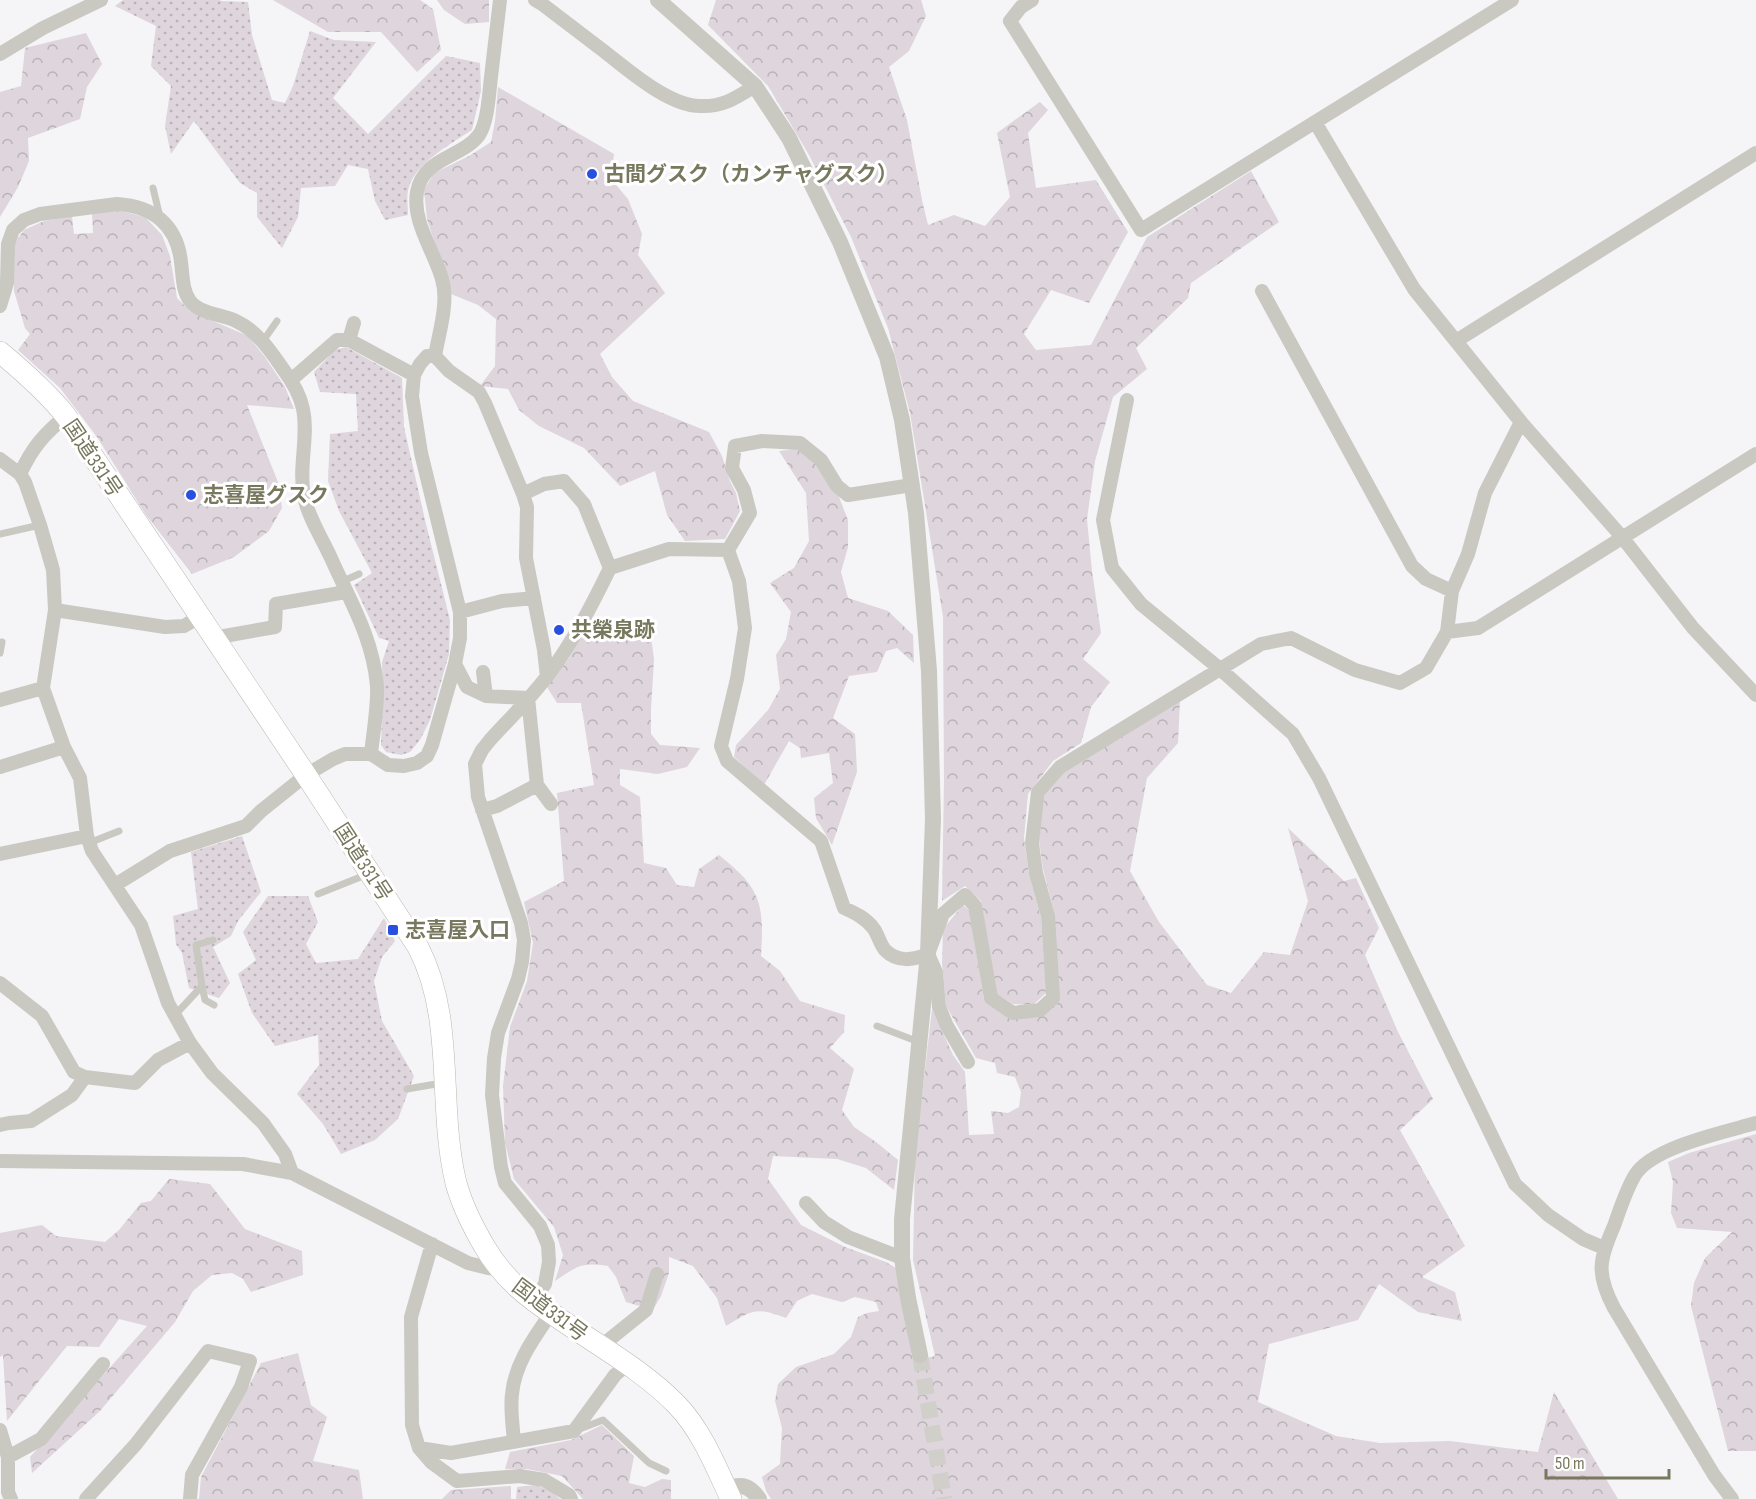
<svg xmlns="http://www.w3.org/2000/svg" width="1756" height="1499" viewBox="0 0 1756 1499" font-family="'Sofia Sans Condensed','Noto Sans JP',sans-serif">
	<defs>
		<pattern id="grass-dots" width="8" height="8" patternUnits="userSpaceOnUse" patternTransform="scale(1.5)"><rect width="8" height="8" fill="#ded5dd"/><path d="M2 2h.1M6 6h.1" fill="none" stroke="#b9b2b6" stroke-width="1.8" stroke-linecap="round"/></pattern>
		<pattern id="forest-crowns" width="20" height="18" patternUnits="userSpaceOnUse" patternTransform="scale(1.5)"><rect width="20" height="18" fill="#ded5dd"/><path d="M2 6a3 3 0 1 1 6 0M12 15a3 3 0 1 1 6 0" fill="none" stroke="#b9b2b6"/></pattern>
	</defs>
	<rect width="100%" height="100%" fill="#f5f4f7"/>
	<!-- grass -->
	<path fill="url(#grass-dots)" d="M123 0H220L221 1 248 2 252 35 272 100 285 103 293 86 310 31 334 40 376 42 333 98 368 134 446 56 480 63 481 91 472 130C452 143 416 163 409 187 406 195 408 207 408 215L385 220 375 201 368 169 348 165 335 186 301 188 298 217 282 248 257 217V193L240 183 194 121 171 154 165 126 171 86 151 66 156 26 115 6Z
		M346 347 402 378 404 427 425 520 450 620 449 654 430 720 420 740 410 752 401 755 386 752 381 745 383 682 382 662 389 641 379 638 354 585 372 573 339 511 328 481 330 434 358 431 356 394 320 392 314 372 335 350Z
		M242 836 261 892 238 921 231 936 213 947 230 983 219 998 189 988 182 953 176 944 173 916 198 909 191 852Z
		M268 896H308L318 922 306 944 316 963 358 959 384 918 395 941 382 957 374 981 382 1021 414 1076 398 1119 375 1140 341 1154 323 1124 297 1094 319 1065 318 1035 275 1046 252 1013 238 974 256 960 243 932Z
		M536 1485 551 1491 560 1499H516L517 1487Z"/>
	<!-- forest -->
	<path fill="url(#forest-crowns)" d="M273 0H420L433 9 441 50 417 72 381 32H328Z
		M437 0H489V22L465 24 444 10Z
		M716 0H921L926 16 909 51 889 67 907 120 922 200 928 225 954 215 985 226 1010 197 997 133 1040 102 1048 110 1028 133 1036 188 1096 180 1128 232 1089 303 1051 290 1024 334 1036 350 1091 345 1147 237 1251 171 1279 222 1191 283 1188 298 1136 348 1147 369 1113 397 1095 461 1087 519 1092 571 1101 633 1083 659 1110 682 1091 707 1081 743 1053 761 1028 794 1024 838 1029 873 1041 917 1046 993 1033 1005 1013 1004 994 992 981 901 965 886 942 901 944 779 943 617 910 413 888 328 851 237 809 155 768 86 708 25Z
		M86 33 102 64 87 87 80 119 28 138 29 161 18 187 0 217V92L21 86 25 48Z
		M498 87 614 154 611 179 628 199 642 234 638 255 665 293 600 354 612 377 633 401 709 432 722 456 730 481 736 493 740 511 725 539 685 541 667 515 655 471 620 486 584 448 539 426 519 410 508 389 480 386 495 366 496 319 478 305 451 294 427 219 424 190 434 173 469 156 491 142 495 121Z
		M117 210 145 217 162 235 170 256 177 298 190 311 248 336 265 357 285 387 294 409 247 405 278 482 282 508 269 531 234 557 192 574 146 515 97 437 60 388 18 350 30 334 25 328 14 291V244L24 230 44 221 72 216 74 234 93 233 92 213Z
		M797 449 817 463 839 497 848 520V547L841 572 848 598 888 611 913 635 914 663 897 648 886 651 877 672 849 676 833 718 855 734 857 772 832 845 816 818 814 798 833 783 829 753 801 758 800 748 789 741 764 785 734 757 736 745 768 710 780 689 776 655 786 639 791 612 770 583 794 568 809 541 806 493 779 451Z
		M649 622 654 659 651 710V734L660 745 700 748 687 767 658 774 620 769V785L640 797 644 863 666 868 677 885 694 887 699 869 719 855C732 866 748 878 755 894 764 910 762 938 761 956L780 971 800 1001 845 1015 844 1032 830 1048 854 1069 842 1110 854 1127 876 1142 898 1160 894 1190 866 1168 837 1159 773 1156 768 1179 801 1225 845 1247 886 1262 896 1268 913 1361 935 1356 913 1260 915 1156 932 1009 953 1055 965 1072 969 1135 994 1134 991 1111 1008 1113 1019 1107 1021 1092 1015 1077 997 1073 995 1063 976 1058 946 1006 942 963 943 929 963 905 969 910 984 999 1011 1019 1039 1017 1058 1003 1054 912 1043 869 1039 840 1045 794 1064 770 1180 700 1178 743 1147 778 1130 871 1159 922 1207 985 1231 993 1264 952 1290 955 1308 901 1288 828 1344 881 1356 878 1379 928 1365 955 1398 1032 1433 1099 1400 1130 1465 1246 1422 1277 1455 1292 1462 1321 1418 1312 1379 1284 1358 1320 1269 1344 1258 1402 1336 1436 1380 1443 1450 1441 1538 1452 1554 1392 1618 1499H771L766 1491 762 1477 780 1464 782 1428 775 1401 778 1384 796 1367 834 1354 851 1337 858 1317 867 1313 879 1311 876 1302 855 1297 842 1302 812 1294 797 1301 786 1318C755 1307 754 1309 726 1326L717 1298 693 1266 669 1257V1273L661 1296 653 1310 626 1302 616 1277 608 1266C582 1262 577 1266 555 1281L563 1255 554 1227 514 1179 505 1143 503 1086 510 1027 527 981 533 943 524 902 564 881 557 793 594 785 581 703H557L547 687 569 658 582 635Z
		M1756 1134V1451H1728L1691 1306 1694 1283 1705 1258 1732 1232 1677 1228 1671 1213 1673 1182 1668 1162 1689 1153Z
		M169 1179 210 1184 245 1229 302 1251 303 1275 251 1292 243 1279 232 1273 212 1275 193 1291 175 1322 100 1411 32 1473 30 1457 147 1326 119 1319 99 1347 67 1346 7 1421 3 1355 0 1357V1233L42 1225 56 1236 105 1242 119 1230 141 1203 151 1201Z
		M298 1353 311 1405 327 1417 313 1461 359 1470 363 1499H199L201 1477 261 1363Z
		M602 1425 634 1456 629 1483 645 1487 662 1479 671 1480V1499H583L562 1476 527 1469H505L510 1452 571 1440Z
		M511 1486V1499H442L451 1490Z"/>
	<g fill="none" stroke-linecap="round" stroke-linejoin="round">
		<!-- tertiary-tunnel -->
		<path stroke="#d0cfc9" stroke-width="16" stroke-dasharray="16 8" stroke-linecap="butt" d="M920 1355 944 1499"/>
		<!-- trunk casing -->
		<g stroke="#b9b9b1" stroke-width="22">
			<path id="trunk" d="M0 352C24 372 47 392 66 416L306 775 418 947C456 1020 437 1105 456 1183 462 1205 474 1229 486 1249 504 1279 528 1298 557 1317 597 1345 643 1370 677 1405 702 1431 716 1467 731 1499"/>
		</g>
		<!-- service -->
		<path stroke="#c9c9c2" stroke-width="7" d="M153 188 160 217
			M263 341 277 321
			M0 534 40 525
			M341 582 359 574
			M0 653 2 642
			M89 843 119 831
			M318 894 368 874
			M202 986 205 1000 214 1005
			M175 1015 202 986 196 945 213 940
			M877 1026 919 1042
			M407 1089 442 1083
			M577 1430 603 1420 649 1463 666 1471"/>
		<!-- minor -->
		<path stroke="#c9c9c2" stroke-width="14" d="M535 0 542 4C563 20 584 36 605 52 628 70 669 106 700 106 723 107 736 98 755 86
			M1032 0 1021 7 1010 21 1141 230 1512 0
			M0 54 43 28 101 0
			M1315 122 1414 289 1521 422 1622 537 1693 628 1756 695
			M1262 291 1412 566 1426 579 1452 591
			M0 306 7 283 8 244 13 230 24 220 40 214 117 204C153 206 177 225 181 262 183 276 182 290 190 301 200 314 222 314 236 321 257 331 270 350 283 369 292 381 300 394 303 409 309 437 298 467 304 496 308 517 322 538 331 558 350 601 373 638 377 686 378 706 373 734 371 754
			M349 340 354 323
			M1456 341 1756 153
			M435 356C439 332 449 303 442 279 434 251 412 222 417 192 423 157 462 158 479 135 488 122 489 93 491 77 494 51 497 26 500 0
			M291 380 337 340H349L414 375
			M1127 400 1103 520 1112 568 1141 604 1220 669 1293 734 1319 778 1515 1184 1548 1215 1583 1239 1604 1248
			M66 416C44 434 32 448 20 474L25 482 40 525 53 570 55 610 43 688 64 747 80 778 87 836 92 851 141 925 168 1003 190 1043 212 1073 263 1123 285 1154 292 1173
			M0 459 20 474
			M523 494 544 484 564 481 584 504 610 568
			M728 550 750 513 744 490 732 468 735 446 762 441 800 443 821 460 837 486 848 495 912 485
			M55 610 165 627 184 626 199 617
			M460 612 502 601 534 598
			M1447 632 1478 628 1756 454
			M213 638 275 627 276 604 346 592
			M455 664 467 687 486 696 528 698 537 785 551 804
			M483 672 486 696
			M0 700 43 688
			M0 767 64 747
			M482 810 497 806 537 785
			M0 854 87 836
			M115 885 170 851 246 826 261 811 306 775 333 759 345 754H371L388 765 404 766 417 763 427 756 432 745 455 664 460 638V612L421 453 412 396 414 375 420 364 427 356H435L449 371 479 392 485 403 523 494 527 507 526 558 544 650 547 677
			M0 983 42 1016 74 1072 85 1077 135 1083 158 1060 190 1043
			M968 1062 947 1026 939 1007 936 972 928 954 943 914 965 895 975 906 991 998 1013 1013 1040 1010 1053 998 1048 916 1036 873 1032 843 1038 792 1060 767 1261 644 1291 638 1355 670 1400 683 1426 668 1447 632 1452 591 1468 554 1485 493 1521 422
			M0 1125 9 1123 31 1121 72 1095 85 1077
			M0 1161 243 1164 292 1173 468 1263 488 1268 499 1269
			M806 1203 824 1222 848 1237 902 1258
			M432 1244 411 1317 412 1425 419 1448 431 1462 457 1481 520 1476 544 1480 569 1495 571 1499
			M534 1301 545 1284 549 1262 548 1245 540 1226 505 1183 501 1167 492 1095 494 1058 498 1033 518 979 522 962 524 940 521 923 478 797 475 764 482 750 490 740C509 719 531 698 548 675 573 642 592 605 610 568L669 549 728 550 739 581 745 628 737 679 721 746 727 761 821 841 844 908C855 913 866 918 874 929 878 935 880 944 885 950 898 963 913 960 928 954
			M600 1347 646 1310 657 1274
			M0 1430 8 1457V1492L11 1499
			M514 1442C513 1427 510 1409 512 1394 515 1363 534 1338 551 1313
			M419 1448 451 1453 574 1431 615 1375 628 1364
			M8 1457 41 1439 103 1364
			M86 1499 136 1444 208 1351 250 1361 241 1387 192 1475 190 1499
			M1732 1499 1714 1475 1614 1308C1596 1274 1599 1260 1614 1226 1620 1209 1626 1190 1635 1175 1652 1147 1725 1132 1756 1123"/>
		<!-- tertiary -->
		<path stroke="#c9c9c2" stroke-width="16" d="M658 0 755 86 789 138 840 242 887 357 902 420 916 513 929 671 933 819 928 954 902 1219V1258L908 1298 920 1355
			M727 1489C742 1483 750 1486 759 1499"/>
		<!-- trunk -->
		<use href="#trunk" stroke="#fff" stroke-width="21"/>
	</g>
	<!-- markers -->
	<g fill="#294fe1" stroke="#fff" stroke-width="2">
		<circle cx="592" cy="174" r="6"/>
		<circle cx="191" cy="495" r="6"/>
		<circle cx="559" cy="630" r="6"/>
		<rect x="387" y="924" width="12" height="12" rx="3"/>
	</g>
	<g text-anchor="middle" stroke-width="6" stroke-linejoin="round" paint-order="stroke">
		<!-- poi labels -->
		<g font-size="21" font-weight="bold" fill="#78785e" stroke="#fff" text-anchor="start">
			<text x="604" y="181">古間グスク（カンチャグスク）</text>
			<text x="203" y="502">志喜屋グスク</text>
			<text x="571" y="637">共榮泉跡</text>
			<text x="405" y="937">志喜屋入口</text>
		</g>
		<!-- street labels -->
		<g font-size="21" fill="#78785e" stroke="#fff">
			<text transform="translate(93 458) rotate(56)" y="7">国道331号</text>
			<text transform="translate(363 862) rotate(57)" y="7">国道331号</text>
			<text transform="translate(550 1310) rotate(37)" y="7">国道331号</text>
		</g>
	</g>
	<!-- scale -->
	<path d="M1546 1469v9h123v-9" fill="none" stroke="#78785e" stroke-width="3"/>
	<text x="1555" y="1469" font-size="18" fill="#78785e" stroke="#ffffff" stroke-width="4.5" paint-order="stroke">50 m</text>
</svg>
